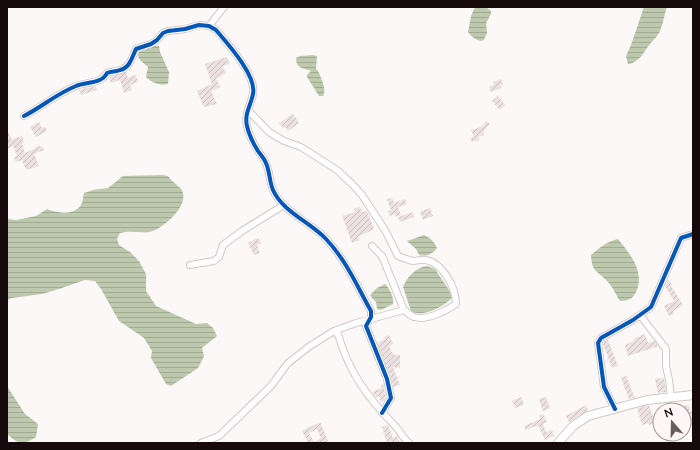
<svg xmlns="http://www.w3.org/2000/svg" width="700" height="450" viewBox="0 0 700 450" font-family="Lato,sans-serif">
	<defs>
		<pattern id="water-rules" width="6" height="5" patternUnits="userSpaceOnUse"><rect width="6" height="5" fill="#bcc9ad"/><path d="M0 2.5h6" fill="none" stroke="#a1ab94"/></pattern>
		<pattern id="building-hatch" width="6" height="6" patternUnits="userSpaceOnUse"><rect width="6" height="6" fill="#ece0e1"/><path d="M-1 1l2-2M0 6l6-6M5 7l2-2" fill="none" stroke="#cabfc0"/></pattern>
	</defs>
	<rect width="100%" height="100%" fill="#fcf8f8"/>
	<!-- water -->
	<path fill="url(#water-rules)" d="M475 7H486L491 11V14C485 25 486 21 487 33 487 34 484 39 484 40 478 43 471 36 468 32L471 16Z
		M644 7H667C664 15 663 24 660 31 658 36 653 40 650 44 644 52 639 63 628 64L626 56 631 45Z
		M153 46H159L160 52 169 72 168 84C160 86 152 83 146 77L148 67C143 62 136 59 139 52Z
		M313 55 317 56 316 69 318 71C321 78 327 89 323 96H319L307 77V75L311 71C304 68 296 69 296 58L300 56Z
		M162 175 168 176C172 182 178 185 181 189 192 204 162 230 149 232 139 233 130 230 120 233L117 239 119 245 130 252 139 261 146 274V291L156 306 196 324 207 323 213 328 217 336 202 348 204 356 198 368 171 386 166 384 151 358 152 351 144 338 119 321 101 289 95 281 85 280 59 289 42 294 12 298 7 300V219L16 220 36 216 47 209C57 213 74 216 81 205 83 202 83 196 84 193L93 190 108 188 123 176Z
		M424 235C431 238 434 242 437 248 433 254 426 257 419 255L416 249 407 241Z
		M618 239C630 254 644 270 637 290 634 298 629 301 620 301 616 295 613 287 608 282 597 270 592 273 591 255 599 248 606 242 618 239Z
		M427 266 435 269 449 290 452 298C443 307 423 318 411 311L403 287C408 276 415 268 427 266Z
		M385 284C390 289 394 297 393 304L381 310 377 309 376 302 372 298 370 295 377 288Z
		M7 386 25 414 38 424 36 437C21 446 20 445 7 434Z"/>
	<!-- building -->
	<path fill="url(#building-hatch)" fill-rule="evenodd" d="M227 57 230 64 223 66 226 73 216 78 220 87 211 91 217 104 204 107 197 91 212 84 205 64Z
		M126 72 128 78 136 75 138 82 130 85 132 90 124 93 120 80 111 83 109 78Z
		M501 79 503 84 500 85 501 88 491 92 489 87 494 85 493 82Z
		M96 86 97 90 81 95 79 90Z
		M498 96 505 105 500 110 492 101Z
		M293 114 299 123 288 131 285 127 283 128 279 123Z
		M486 121 490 124 483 132 484 135 478 137 479 140 472 142 470 138 474 137 471 130 481 127Z
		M39 122 42 128 45 127 47 131 36 137 30 127Z
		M7 129 12 140 22 136 24 142 22 143 25 153 36 148V147L40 146V147L42 146 44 150 34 154 39 166 26 170 22 160 16 162 14 157 17 156 13 146 7 149Z
		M392 198 394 203 405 199 407 204 398 207 401 215 396 217 395 214 390 216 388 211 391 210 387 199Z
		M360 207 362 212 367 211 374 229 358 237 360 240 352 243 342 216 355 212 354 209Z
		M430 208 433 216 423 220 420 212Z
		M413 212 414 217 400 222 398 217Z
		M258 238 261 243 257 245 260 253 254 255 248 243Z
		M669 280 672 285 671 286 683 305 673 311 674 314 669 316 664 306 674 301 665 286 667 281Z
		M645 334 648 343 655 341 658 346 628 356 625 345 634 341 633 339Z
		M389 335 393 344 389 346 392 353H394V355H400V368L393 367 400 385 393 387 391 377 377 343 385 339 384 337Z
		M608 340 618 366 612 368 603 344 604 341Z
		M626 376 635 398 629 399 621 378Z
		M664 378 666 392 658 393 655 379Z
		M383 384 386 397 384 401 381 402 379 396 376 397 372 392 382 388 381 385Z
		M521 397 524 405 515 408 512 401Z
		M546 397 550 408 543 411 539 399Z
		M586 405 588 410 569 422 566 416Z
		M649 405 655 423 649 425 648 423 642 425 637 408Z
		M689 405 690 412 692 411 693 415V418L692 419 693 424 690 425 685 410H672V408Z
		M543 414 547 422 543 424 546 432 552 430 554 436 545 440 538 425 526 430 524 426 540 419 539 415Z
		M320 422 328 441 325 443H308L302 431ZM317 429 321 438 314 442 309 433Z
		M388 425 393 438 397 436 400 443H387L382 427Z"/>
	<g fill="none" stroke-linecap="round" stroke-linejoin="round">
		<!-- minor casing -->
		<g stroke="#d1c8c9" stroke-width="8">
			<path id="minor" d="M209 26 224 7
				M248 110 269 132 284 141 301 147 337 170 353 185 362 195 385 230 398 256C403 258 408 260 413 261 417 261 422 259 426 260 443 263 456 288 456 304 446 311 427 321 414 317 410 316 407 312 404 310L356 323 334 331
				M24 116C42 107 56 94 76 86 85 82 102 84 107 73 112 71 116 72 120 70 130 68 132 57 136 49L151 44 157 40 163 33 168 31 185 29 199 25 209 26 216 30C228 44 257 76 253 94 251 105 244 114 247 126 249 135 253 143 258 151 260 154 263 157 265 161 270 170 269 181 273 190 282 211 311 223 326 239 346 260 357 286 371 311V317L366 326 387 379 391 398 382 413
				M372 246 382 256 404 310
				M190 265 214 261 219 257 223 245 242 231 279 208 283 204
				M640 315 666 349V366L669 380 671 397
				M615 409 604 387 598 343 601 338 633 320 651 307 681 238 693 234
				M201 443 219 436 271 386 288 363 310 346 334 331 338 334C349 373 368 398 396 427 401 432 403 439 409 443"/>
		</g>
		<!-- tertiary casing -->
		<g stroke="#d1c8c9" stroke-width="10">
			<path id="tertiary" d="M558 443 573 426 588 416 647 400 693 395"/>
		</g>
		<!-- minor -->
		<use href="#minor" stroke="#fffefe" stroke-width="6"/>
		<!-- tertiary -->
		<use href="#tertiary" stroke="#fffefe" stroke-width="8"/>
		<!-- cycleway casing -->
		<g stroke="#fef6f7" stroke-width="6">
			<path id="cycleway" d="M24 116C42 107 56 94 76 86 85 82 102 84 107 73 112 71 116 72 120 70 130 68 132 57 136 49L151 44 157 40 163 33 168 31 185 29 199 25 209 26 216 30C228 44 257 76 253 94 251 105 244 114 247 126 249 135 253 143 258 151 260 154 263 157 265 161 270 170 269 181 273 190 282 211 311 223 326 239 346 260 357 286 371 311V317L366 326 387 379 391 398 382 413
				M615 409 604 387 598 343 601 338 633 320 651 307 681 238 693 234"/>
		</g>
		<!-- cycleway -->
		<use href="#cycleway" stroke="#0057b8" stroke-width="4"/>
	</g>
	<!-- border -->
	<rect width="700" height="450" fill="none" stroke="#160a0c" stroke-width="16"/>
	<!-- north arrow -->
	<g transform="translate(672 422) rotate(340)"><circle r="19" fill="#fef6f7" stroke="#a19899"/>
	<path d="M0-3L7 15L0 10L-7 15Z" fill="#665d5f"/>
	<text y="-6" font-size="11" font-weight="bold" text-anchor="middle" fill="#160a0c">N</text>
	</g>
</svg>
